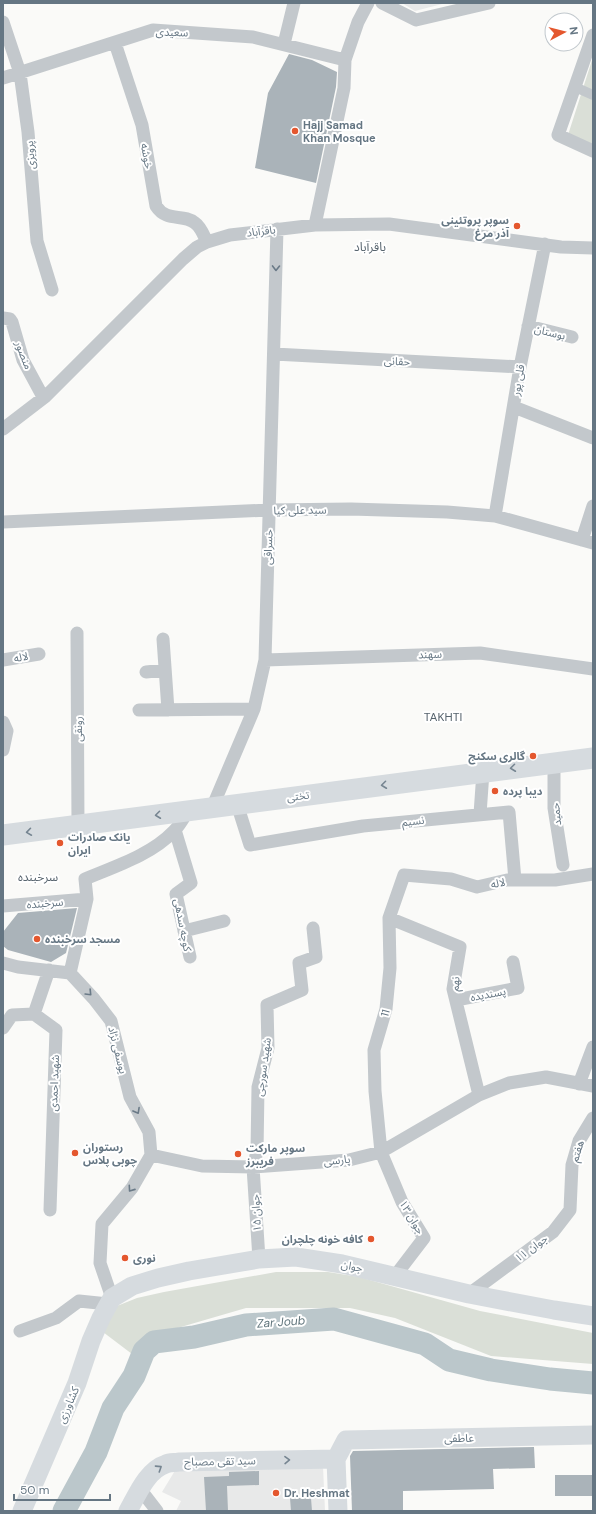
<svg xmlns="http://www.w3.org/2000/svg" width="596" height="1514" viewBox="0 0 596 1514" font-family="'DM Sans','Noto Sans Arabic',sans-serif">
	<rect width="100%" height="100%" fill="#fafaf8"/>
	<!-- built -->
	<path fill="#e8e9e9" d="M402 3H446L415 11Z
		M323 1466 325 1511H176L181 1501 162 1492 176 1469Z"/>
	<!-- green -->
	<path fill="#dadfd7" d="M593 57V145L568 135Z
		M276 1272H328L359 1277 480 1311 593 1333V1364L491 1356 395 1318 350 1308H246L150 1336 132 1354 99 1329 117 1306 137 1298 164 1292Z"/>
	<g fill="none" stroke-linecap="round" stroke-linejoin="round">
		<!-- river -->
		<path stroke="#bbc7cb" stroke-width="23" d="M64 1511 96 1452 113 1408 134 1376 144 1351 154 1342 194 1337 246 1325 334 1319 425 1344 449 1360 491 1370 550 1379 593 1383"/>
	</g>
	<!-- building -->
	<path fill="#aab3b9" d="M289 54 312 60 337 72 336 87 316 183 255 168 268 93Z
		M77 908 66 953 51 962 8 950 3 946V932L18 913Z
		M534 1447 535 1468 493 1469 494 1489 403 1491V1511H352L350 1456 353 1451Z
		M259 1471V1485L227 1486 228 1511H206L204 1477 229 1476V1472Z
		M555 1475H593V1496H555Z
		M290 1498H311L312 1511H291Z"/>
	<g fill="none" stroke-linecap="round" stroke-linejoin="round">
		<!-- pedestrian -->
		<path stroke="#c3c8cc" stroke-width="10" d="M575 87 593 95"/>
		<!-- minor -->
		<path stroke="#c3c8cc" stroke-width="13" d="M382 3 416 20 489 3
			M3 22 20 73 28 132 37 241 52 290
			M593 35 558 135 593 151
			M115 43 142 125 156 206C167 223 183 213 195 223 201 227 204 236 207 242
			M284 44 294 3
			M3 78 153 30 253 37 345 60
			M315 225 344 88 345 60 358 22 368 3
			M3 318 10 319 12 322 23 360 43 397
			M528 326 572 337
			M274 354 520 367
			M514 407 593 438
			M3 429 46 396 183 259 197 247 207 242 230 235 315 225 389 224 561 247 593 248
			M495 516 520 367 545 244
			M3 522 269 510 351 509 447 512 495 516 593 543
			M582 540 593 506
			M77 633 78 825
			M163 639 168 710
			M3 660 39 654
			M265 660 480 653 593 669
			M146 672 165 670
			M139 710 254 709
			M3 722 7 731 3 750
			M554 763V808L563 865
			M237 804 250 845 363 826 509 812 515 880
			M212 808 254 709 265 660 277 229
			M480 814 483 772
			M175 830 191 883 176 894 190 957
			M3 906 87 899
			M389 918 460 947 453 989 479 1095
			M184 931 224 921
			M3 963 18 967 70 973 94 999 111 1021 130 1097 149 1132 151 1155
			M49 970 34 1014 56 1030 50 1210
			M70 973 87 899 85 879C116 866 151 855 174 831 180 825 184 817 188 811
			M456 1000 518 988 513 962
			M3 1028 12 1015 34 1014
			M579 1084 593 1047
			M151 1155 202 1166 253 1167 349 1160 381 1152 479 1095 509 1083 546 1077 593 1086
			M259 1259 253 1167 257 1152 258 1087 268 1048 267 1005 302 990 299 963 316 957 313 928
			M395 1276 424 1238 402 1202 381 1152 375 1091 374 1050 386 1009 390 968 389 918 404 875 451 879 477 887 507 880H555L593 874
			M469 1294 553 1232 570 1210 572 1165 579 1141 593 1118
			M112 1298 100 1263 102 1224 132 1188 151 1155
			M20 1331 56 1318 79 1301 108 1304
			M140 1489 157 1511"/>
		<!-- secondary -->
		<path stroke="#d6dbdf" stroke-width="19" d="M336 1459 346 1440 593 1435
			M336 1459 338 1511
			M22 1511 77 1383 91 1341 101 1318 112 1298 132 1286 158 1278 189 1271 259 1259 296 1257 342 1264 469 1294 554 1310 593 1316
			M128 1511C137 1495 147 1470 166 1464 170 1462 175 1463 179 1462L336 1459"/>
		<!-- primary -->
		<path stroke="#d6dbdf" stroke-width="21" d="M3 835 593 758"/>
	</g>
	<!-- one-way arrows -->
	<defs><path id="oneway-chevron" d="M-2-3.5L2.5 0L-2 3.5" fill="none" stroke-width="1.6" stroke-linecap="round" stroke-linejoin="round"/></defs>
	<g stroke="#6a7a87">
		<use href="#oneway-chevron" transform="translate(276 268) rotate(91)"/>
		<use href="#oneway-chevron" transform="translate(89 993) rotate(46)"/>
		<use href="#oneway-chevron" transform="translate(137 1111) rotate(61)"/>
		<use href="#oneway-chevron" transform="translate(131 1189) rotate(125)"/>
	</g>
	<g stroke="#768591">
		<use href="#oneway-chevron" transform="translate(513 768) rotate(173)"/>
		<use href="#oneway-chevron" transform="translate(384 785) rotate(173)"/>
		<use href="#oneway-chevron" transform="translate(158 815) rotate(173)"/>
		<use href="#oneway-chevron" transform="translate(29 832) rotate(172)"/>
		<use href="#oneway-chevron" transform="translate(287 1460) rotate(-1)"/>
		<use href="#oneway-chevron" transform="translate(159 1468) rotate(-33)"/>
	</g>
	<!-- markers -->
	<g fill="#e4572e" stroke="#fff" stroke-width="1.5">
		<circle cx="295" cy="131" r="4"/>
		<circle cx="517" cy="226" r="4"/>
		<circle cx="533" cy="756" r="4"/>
		<circle cx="495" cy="791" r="4"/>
		<circle cx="60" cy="843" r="4"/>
		<circle cx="37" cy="939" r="4"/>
		<circle cx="75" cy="1153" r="4"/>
		<circle cx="238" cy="1154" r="4"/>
		<circle cx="371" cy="1239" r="4"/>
		<circle cx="125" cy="1258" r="4"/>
		<circle cx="276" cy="1493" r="4"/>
	</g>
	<g text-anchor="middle" stroke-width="4" stroke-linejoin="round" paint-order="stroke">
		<!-- street labels -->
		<g font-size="11" fill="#657683" stroke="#fff">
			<text transform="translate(172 32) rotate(2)" y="4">سعیدی</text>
			<text transform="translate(30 155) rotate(-94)" y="4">پرویزی</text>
			<text transform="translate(147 156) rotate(80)" y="4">خوشه</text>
			<text transform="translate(261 231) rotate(-7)" y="4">باقرآباد</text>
			<text transform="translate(550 332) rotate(14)" y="4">بوستان</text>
			<text transform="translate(24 355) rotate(69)" y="4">منصور</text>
			<text transform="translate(397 361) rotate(3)" y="4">حقانی</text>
			<text transform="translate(518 380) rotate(-80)" y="4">قلی پور</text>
			<text transform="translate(300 510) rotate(-1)" y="4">سید علی کیا</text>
			<text transform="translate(268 547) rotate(-88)" y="4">خسراقی</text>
			<text transform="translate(430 654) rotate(-2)" y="4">سهند</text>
			<text transform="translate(21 657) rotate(-11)" y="4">لاله</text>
			<text transform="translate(78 729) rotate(-91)" y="4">رونقی</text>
			<text transform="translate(298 796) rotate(-7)" y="4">تختی</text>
			<text transform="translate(556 814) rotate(-96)" y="4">حمید</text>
			<text transform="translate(413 821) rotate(-6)" y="4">نسیم</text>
			<text transform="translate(498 883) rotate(-11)" y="4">لاله</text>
			<text transform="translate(45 903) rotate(-5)" y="4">سرخبنده</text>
			<text transform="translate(183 925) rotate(79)" y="4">کوچه سدهی</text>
			<text transform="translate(455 984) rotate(-87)" y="4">نهم</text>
			<text transform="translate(488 994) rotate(-11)" y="4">پسندیده</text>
			<text transform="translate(385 1013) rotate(-76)" y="4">11</text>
			<text transform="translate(118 1050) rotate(76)" y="4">یوسفی نژاد</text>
			<text transform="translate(263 1067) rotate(-82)" y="4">شهید سورچی</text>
			<text transform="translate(54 1083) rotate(-88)" y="4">شهید احمدی</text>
			<text transform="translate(577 1151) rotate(-72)" y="4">هفتم</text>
			<text transform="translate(337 1160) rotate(-6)" y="4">پارسی</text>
			<text transform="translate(256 1213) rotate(-93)" y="4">جوان ۱۵</text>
			<text transform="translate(412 1217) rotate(59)" y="4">جوان ۱۳</text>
			<text transform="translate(531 1248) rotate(-36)" y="4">جوان ۱۱</text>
			<text transform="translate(352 1266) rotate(11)" y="4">جوان</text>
			<text transform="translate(68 1405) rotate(-67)" y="4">کشاورزی</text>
			<text transform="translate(459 1438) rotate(-1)" y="4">عاطفی</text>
			<text transform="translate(220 1461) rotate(-1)" y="4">سید تقی مصباح</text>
		</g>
		<!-- poi labels -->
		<g font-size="11" font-weight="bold" fill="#657683" stroke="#fff" text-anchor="start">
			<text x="303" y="129">Hajj Samad<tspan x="303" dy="13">Khan Mosque</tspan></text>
			<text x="509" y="224" text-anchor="end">سوپر پروتئینی<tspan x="509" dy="13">آذر مرغ</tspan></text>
			<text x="525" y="760" text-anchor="end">گالری سکنج</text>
			<text x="503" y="795">دیبا پرده</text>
			<text x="68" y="841">یانک صادرات<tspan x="68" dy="13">ایران</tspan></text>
			<text x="45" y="943">مسجد سرخبنده</text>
			<text x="83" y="1151">رستوران<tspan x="83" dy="13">چوبی پلاس</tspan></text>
			<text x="246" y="1152">سوپر مارکت<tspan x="246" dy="13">فریبرز</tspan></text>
			<text x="363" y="1243" text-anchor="end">کافه خونه چلچران</text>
			<text x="133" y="1262">نوری</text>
			<text x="284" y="1497">Dr. Heshmat</text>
		</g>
		<!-- neighbourhood labels -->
		<g font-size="12" fill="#57646e" stroke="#fff">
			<text x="370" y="251">باقرآباد</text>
			<text x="443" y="721">TAKHTI</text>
			<text x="38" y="881">سرخبنده</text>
		</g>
		<!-- water labels -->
		<g font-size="12" font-style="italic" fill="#60757c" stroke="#fff">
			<text transform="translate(281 1322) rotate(-4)" y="4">Zar Joub</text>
		</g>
	</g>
	<!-- border -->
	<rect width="596" height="1514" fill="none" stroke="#657683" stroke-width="8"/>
	<!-- north arrow -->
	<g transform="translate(564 32) rotate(83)"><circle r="19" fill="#ffffff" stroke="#c1c8cd"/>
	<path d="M0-3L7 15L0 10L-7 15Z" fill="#e4572e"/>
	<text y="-6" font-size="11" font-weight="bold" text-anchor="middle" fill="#657683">N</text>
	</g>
	<!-- scale -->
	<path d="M14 1494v6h96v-6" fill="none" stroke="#657683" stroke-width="2"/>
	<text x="20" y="1494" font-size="12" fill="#657683" stroke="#ffffff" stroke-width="3" paint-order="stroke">50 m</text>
</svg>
